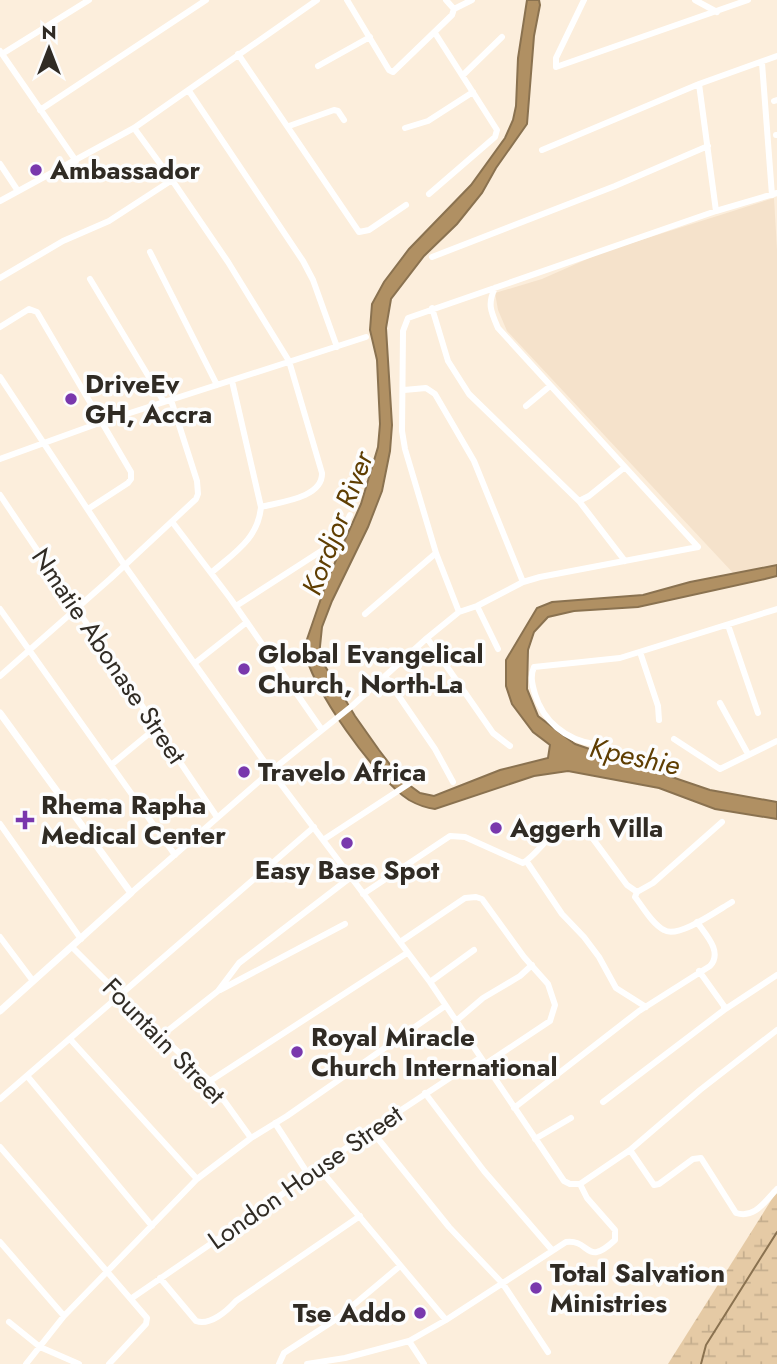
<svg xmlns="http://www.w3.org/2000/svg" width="777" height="1364" viewBox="0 0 777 1364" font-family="Jost,sans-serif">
	<defs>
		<pattern id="wetland-marsh" width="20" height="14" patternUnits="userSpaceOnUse" patternTransform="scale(1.75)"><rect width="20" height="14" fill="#e5caa5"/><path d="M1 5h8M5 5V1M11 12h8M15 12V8" fill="none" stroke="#c5ae8e"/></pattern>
	</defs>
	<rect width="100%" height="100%" fill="#fceedc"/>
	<!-- built -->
	<path fill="#f5e2cb" d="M774 198 777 250V565L734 574 507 331 498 310 495 293 542 279 603 252Z"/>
	<!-- wetland -->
	<path fill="url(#wetland-marsh)" d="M777 1191V1364H668Z"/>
	<!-- water -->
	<path fill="#b09063" stroke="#8a7250" stroke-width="2" d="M527 0H539L540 5 534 36 527 124 496 168 482 193 457 224 424 256 391 299 386 328 392 425 390 451 382 491 368 527 332 601 322 627 319 656 355 716 379 750 401 779 420 793 434 796 500 770 548 758 550 745 533 732 512 704 506 686V660L537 608 552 602 643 595 690 582 777 565V576L765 579 638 607 574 611 548 617 534 632 528 650 527 689 538 716 575 744 710 790 777 802V819L715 809 659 788 568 771 534 776 435 809C426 808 418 805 409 800 377 780 309 686 304 648L328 578 361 504 378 447 380 424 377 360 370 330 372 304 384 282 409 249 471 185 505 138 513 120 516 106 518 58Z"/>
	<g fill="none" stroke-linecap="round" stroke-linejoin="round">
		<!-- stream -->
		<path stroke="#8a7250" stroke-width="2" d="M701 1364 706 1345 777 1232"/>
		<!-- minor -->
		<path stroke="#fff" stroke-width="6" d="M347 0 389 70 393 72 452 15 454 9 446 0
			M584 0 556 58V67L748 0
			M695 0 717 12
			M454 9 472 0
			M0 51 76 161
			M2 54 89 0
			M238 54 359 232 369 230 406 205
			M762 63 772 195
			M318 66 370 37
			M463 75 502 37
			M699 84 716 211
			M189 91 303 261 313 280 337 347
			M774 101 777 100
			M40 110 206 0
			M289 126 334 110 338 111 344 120
			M134 128 172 180 228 262 289 361 322 473C323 498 280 502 261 507
			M405 128 428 121 473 92
			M776 135H777
			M542 150 699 84 777 56
			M0 164 18 191
			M429 194 495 137 497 130 435 33
			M0 201 134 128 317 0
			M150 252 217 385
			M432 257 615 186 708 146
			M0 278 63 241 109 221 172 180
			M90 279 164 402
			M495 288C487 304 491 312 498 328L698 547
			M432 308 448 361 469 394 579 501 589 496 625 467
			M0 327 29 309 37 312 131 472V479L128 483 88 509
			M0 377 125 566 271 771 430 982 564 1181 570 1184H580L630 1150 700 1090 777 1030
			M404 390 426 388 435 394 474 461 523 582
			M526 406 550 386
			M0 459 102 422 366 337
			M0 495 217 817
			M579 501 625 561
			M173 523 230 598 322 730
			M211 573C234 553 258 539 261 507L232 381
			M236 606 332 544 340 536 350 515
			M477 606 498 649
			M0 609 175 855
			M459 612 436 553 405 449 402 431 403 331 408 318 716 211 777 193
			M365 614 436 553
			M728 625 758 713
			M427 638 493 733 510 746
			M640 652 658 706 659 720
			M195 663 247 622
			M0 676 110 579 196 499 198 494 197 481 171 400
			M385 676 435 749 453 782
			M720 703 748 754
			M674 739 720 769 777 741
			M594 744C566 740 543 721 535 694 532 684 530 676 534 667L620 658 777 609
			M111 765 157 727
			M0 824 81 939
			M323 840 410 783
			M527 862 562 914 584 937 599 957 616 988 646 1007
			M637 892 635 897C643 907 652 924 664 930 678 939 718 910 732 902
			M131 893 271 771 352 706 427 638 459 612 477 606 523 582 540 577 698 547
			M363 894 450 836 465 837 523 863C542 852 557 817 582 824L627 885 637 892 653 883 722 822
			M0 937 33 981
			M400 942 465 898 476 897 482 899 524 957 548 984 555 1005 550 1021 484 1065
			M72 947 161 1036 210 1081 251 1138
			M430 982 474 950
			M220 990 345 924
			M724 1010 777 975
			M456 1021 483 998 520 976 532 965
			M161 1036 218 991 239 963 351 877
			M70 1039 197 1179
			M28 1077 152 1226
			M210 1081 407 953
			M425 1093 484 1171 552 1250
			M0 1099 314 827
			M603 1102 724 1010V1006L699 971
			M514 1108 639 1011 710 966C723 952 706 935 697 922
			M275 1123 308 1174
			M371 1130 449 1227 503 1284 548 1352
			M535 1139 571 1118
			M0 1147 147 1318 146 1324 109 1364
			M630 1150 654 1185 659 1184 693 1159 701 1158 736 1213C755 1219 765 1201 777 1189
			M318 1167 446 1320
			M0 1242 64 1316
			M160 1278 196 1321C210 1326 227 1311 236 1301L360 1216
			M132 1298 263 1208 371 1130 480 1058
			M9 1322 40 1347 79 1364
			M409 1341 424 1364
			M26 1364 64 1316 197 1179 251 1138 287 1116 445 1006
			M279 1364 284 1353 338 1318 400 1266
			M307 1364 345 1358 409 1341 446 1320 566 1242C591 1239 585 1268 615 1240V1230L587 1198 580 1184"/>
		<!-- tertiary -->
		<path stroke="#fff" stroke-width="7" d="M0 713 131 893 0 1011"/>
	</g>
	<!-- markers -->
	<g fill="#7938ad" stroke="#fdfdfd" stroke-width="2.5">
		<circle cx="36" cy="170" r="7"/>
		<circle cx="71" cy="399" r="7"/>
		<circle cx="244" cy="669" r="7"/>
		<circle cx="244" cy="772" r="7"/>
		<path d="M21.5 809.5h7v7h7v7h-7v7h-7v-7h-7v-7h7z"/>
		<circle cx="496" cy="828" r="7"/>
		<circle cx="347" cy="843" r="7"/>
		<circle cx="297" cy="1052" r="7"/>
		<circle cx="536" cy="1288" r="7"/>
		<circle cx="420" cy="1313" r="7"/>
	</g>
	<g text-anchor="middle" stroke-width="7" stroke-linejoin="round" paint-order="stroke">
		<!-- poi labels -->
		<g font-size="26" font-weight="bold" fill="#302b24" stroke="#fdfdfd" text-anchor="start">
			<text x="50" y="179">Ambassador</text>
			<text x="85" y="393">DriveEv<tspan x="85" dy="30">GH, Accra</tspan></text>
			<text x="258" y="663">Global Evangelical<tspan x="258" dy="30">Church, North-La</tspan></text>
			<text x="258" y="781">Travelo Africa</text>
			<text x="41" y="814">Rhema Rapha<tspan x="41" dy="30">Medical Center</tspan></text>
			<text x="510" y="837">Aggerh Villa</text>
			<text x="347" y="879" text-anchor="middle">Easy Base Spot</text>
			<text x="311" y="1046">Royal Miracle<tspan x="311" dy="30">Church International</tspan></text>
			<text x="550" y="1282">Total Salvation<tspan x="550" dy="30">Ministries</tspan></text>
			<text x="406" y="1322" text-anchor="end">Tse Addo</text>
		</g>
		<!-- street labels -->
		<g font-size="26" fill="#302b24" stroke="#fdfdfd">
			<text transform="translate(109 656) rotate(56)" y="9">Nmatie Abonase Street</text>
			<text transform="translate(164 1041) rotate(46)" y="9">Fountain Street</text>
			<text transform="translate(305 1177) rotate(-35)" y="9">London House Street</text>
		</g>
		<!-- water labels -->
		<g font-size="28" font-style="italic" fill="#5f3e02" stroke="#fdfdfd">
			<text transform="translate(337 523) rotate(-69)" y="10">Kordjor River</text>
			<text transform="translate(635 756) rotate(12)" y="10">Kpeshie</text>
		</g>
	</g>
	<!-- north arrow -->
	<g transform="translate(49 49)" stroke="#fdfdfd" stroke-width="5" paint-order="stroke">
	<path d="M0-5L12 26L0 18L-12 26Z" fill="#302b24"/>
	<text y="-10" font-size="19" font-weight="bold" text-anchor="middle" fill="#302b24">N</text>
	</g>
</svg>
